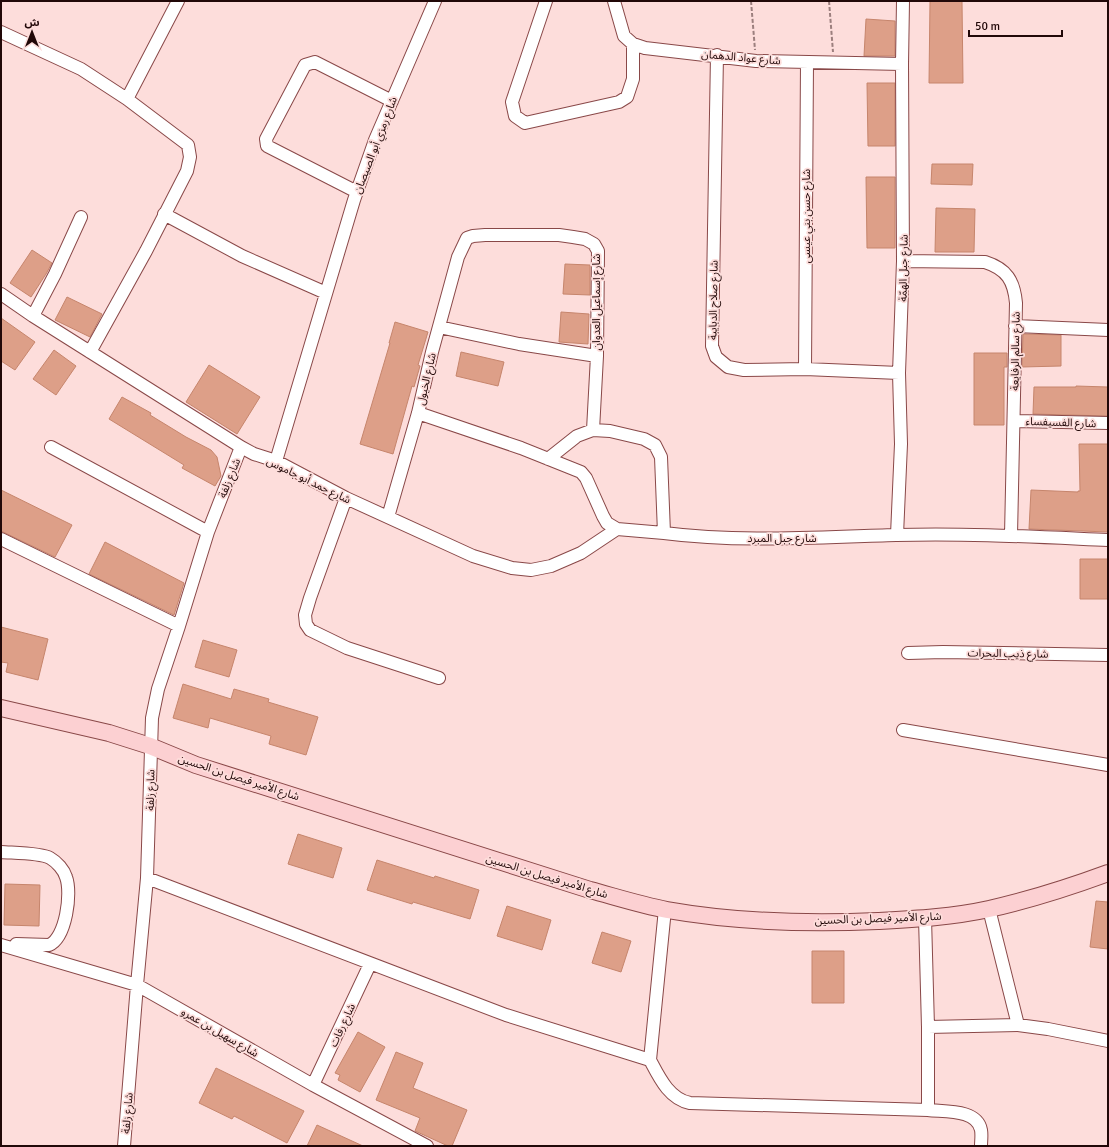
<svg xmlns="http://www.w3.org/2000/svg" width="1109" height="1147" viewBox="0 0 1109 1147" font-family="Signika,'Noto Sans Arabic',sans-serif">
	<rect width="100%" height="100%" fill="#fddddb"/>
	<!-- building -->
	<path fill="#dd9f88" stroke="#c6856c" d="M930 1H962L963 83H929Z
		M866 19 895 21V56H864Z
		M867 83H895V146H868Z
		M932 164H973L972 185 931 184Z
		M866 177H895V248H867Z
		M936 208 975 209 974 252H935Z
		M32 250 52 263 46 274 31 297 10 283Z
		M565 264 590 265V295L563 294Z
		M67 297 102 314 90 337 55 320Z
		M561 312 589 314 588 344 559 342Z
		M1 318 35 342 15 370 1 361Z
		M395 322 428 332 418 365 420 366 414 387 412 386 393 454 360 444 390 343H389Z
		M1023 334 1061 335V366L1022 367Z
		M54 350 76 366 56 395 33 379Z
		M461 352 504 362 498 386 456 376Z
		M974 353H1007V367H1004V425H974Z
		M209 365 260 397 237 434 186 402Z
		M1076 386 1108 387V416L1033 414 1034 387H1076Z
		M122 397 151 413 150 415 186 437 211 450 217 457 221 476 215 486 182 468 184 465 109 419Z
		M1079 444H1108V532L1029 529 1031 490 1078 492V491H1080Z
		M1 490 72 525 55 557 1 531Z
		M105 542 184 583 174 615 89 574Z
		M1080 559H1108V599H1080Z
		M1 627 48 639 38 680 6 672 8 663 1 662Z
		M203 640 237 650 229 677 195 667Z
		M183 684 231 699 234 689 269 699 268 702 318 717 306 755 269 744 271 736 210 718 208 728 173 718Z
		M298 834 342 848 333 878 288 864Z
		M377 860 434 878 435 876 479 890 470 919 413 902 412 904 367 890Z
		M5 884 40 885 39 926 4 925Z
		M1096 901 1108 902V949L1090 947Z
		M507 906 551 920 542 950 497 936Z
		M602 932 631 941 621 972 592 963Z
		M812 951H844V1003H812Z
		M358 1032 385 1047 360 1092 338 1080 340 1075 335 1073Z
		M396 1052 423 1063 413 1088 467 1110 452 1146H448L415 1131 420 1118 376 1100Z
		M216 1068 304 1111 287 1143 234 1116 232 1119 199 1103Z
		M317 1125 363 1146H307Z"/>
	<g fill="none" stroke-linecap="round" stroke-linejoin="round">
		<!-- street casing -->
		<g stroke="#894848" stroke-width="14">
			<path id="street" d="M546 1 512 102 515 116 525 123 619 102 627 97 633 79V44
				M614 1 624 36 633 44 645 48 756 61 902 64
				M1 32 81 69 127 99 188 145 190 157 187 171 146 251 90 352
				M717 55 712 346 716 357 728 367 744 370 805 369 899 373
				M127 99 178 1
				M357 192 267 146 266 139 305 65 315 62 392 101
				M164 214 242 256 326 293
				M903 261 985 262C1007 269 1014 281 1016 303L1011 535
				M1 294 33 316 241 447 254 454 276 461 346 498 473 556 512 568 531 570 551 566 581 553 617 529
				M33 316 55 274 81 217
				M1015 326 1108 330
				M805 369 807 62
				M418 413 521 448 581 472 586 478 603 516 607 523 617 529 664 533
				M1014 421 1108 423
				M593 430 597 356
				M51 447 208 532
				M548 459 577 436 593 430 610 431 644 439 655 445 661 457 664 533C741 543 819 537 896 535 967 533 1038 537 1108 540
				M276 461 354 200 375 140 435 1
				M346 498 310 598 305 615 306 624 310 630 347 648 439 678
				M388 517 418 413 432 352 458 257 467 238 473 236 485 235H559L573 237 585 239 594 244 598 251 597 356 519 344 439 327
				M897 535 901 444 899 373 903 261 902 64 903 1
				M1 539 179 626
				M908 653 943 652 1108 655
				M903 730 1108 765
				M1 852C13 853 41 853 50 858 57 862 64 870 66 877 72 893 66 938 49 945L16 944
				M147 878 506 1015 650 1060
				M665 909 650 1060C659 1077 669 1099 690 1103L928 1110C945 1112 977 1109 981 1130 982 1135 981 1141 981 1146
				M989 909 1018 1025
				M925 918 928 1027
				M1 945 137 985 313 1085 427 1146
				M313 1085 370 964
				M928 1110V1027L1018 1025 1048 1029 1108 1041
				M124 1146 137 985 147 878 152 718 158 689 179 626 208 532 241 447"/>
		</g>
		<!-- secondary casing -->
		<g stroke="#894848" stroke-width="18">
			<path id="secondary" d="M1 708 109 733 150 746 196 765 590 890C616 897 641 905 667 910 735 922 808 924 878 921 915 919 953 917 989 909 1029 900 1070 887 1108 873"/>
		</g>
		<!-- path -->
		<path stroke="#9c7f7e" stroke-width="2" stroke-dasharray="4 2" stroke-linecap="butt" d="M751 1 755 50
			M829 1 833 52"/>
		<!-- street -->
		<use href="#street" stroke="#fff" stroke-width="12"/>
		<!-- secondary -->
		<use href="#secondary" stroke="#fcd0d2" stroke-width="16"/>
	</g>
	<g text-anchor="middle" stroke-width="3.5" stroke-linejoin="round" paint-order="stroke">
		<!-- street labels -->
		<g font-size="11" fill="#210808" stroke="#fddddb">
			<text transform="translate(741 57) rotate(5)" y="4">شارع عواد الدهمان</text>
			<text transform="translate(375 145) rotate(-69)" y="4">شارع رمزي أبو الصيصان</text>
			<text transform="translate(806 216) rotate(-90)" y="4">شارع حسن بني عيسى</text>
			<text transform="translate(903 268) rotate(-89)" y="4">شارع جبل الهمّة</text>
			<text transform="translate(713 300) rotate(-89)" y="4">شارع صلاح الدبايبة</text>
			<text transform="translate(596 302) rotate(-90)" y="4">شارع إسماعيل العدوان</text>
			<text transform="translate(1015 351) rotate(-89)" y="4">شارع سالم الرفايعة</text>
			<text transform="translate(426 379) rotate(-77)" y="4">شارع الخيول</text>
			<text transform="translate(1061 422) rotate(2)" y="4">شارع الفسيفساء</text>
			<text transform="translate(229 478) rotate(-68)" y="4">شارع زلفة</text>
			<text transform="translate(309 480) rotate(26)" y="4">شارع حمد أبو جاموس</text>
			<text x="782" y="542">شارع جبل المبرد</text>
			<text transform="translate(1008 653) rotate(1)" y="4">شارع ذيب البحرات</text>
			<text transform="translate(239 777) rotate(18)" y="4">شارع الأمير فيصل بن الحسين</text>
			<text transform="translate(150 790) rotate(-89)" y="4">شارع زلفة</text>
			<text transform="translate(547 876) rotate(17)" y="4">شارع الأمير فيصل بن الحسين</text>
			<text transform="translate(878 918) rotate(-2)" y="4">شارع الأمير فيصل بن الحسين</text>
			<text transform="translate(342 1025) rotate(-65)" y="4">شارع رفات</text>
			<text transform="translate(220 1032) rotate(30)" y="4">شارع سهيل بن عمرو</text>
			<text transform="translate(127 1113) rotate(-85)" y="4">شارع زلفة</text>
		</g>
	</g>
	<!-- border -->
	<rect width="1109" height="1147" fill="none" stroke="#210808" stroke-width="4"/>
	<!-- north arrow -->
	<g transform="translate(32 32)" stroke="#fddddb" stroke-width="3" paint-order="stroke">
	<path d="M0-3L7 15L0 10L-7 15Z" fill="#210808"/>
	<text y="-6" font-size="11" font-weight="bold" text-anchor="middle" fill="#210808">ش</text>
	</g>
	<!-- scale -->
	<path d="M969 30v6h93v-6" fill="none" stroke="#210808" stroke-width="2"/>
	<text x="975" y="30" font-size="12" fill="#210808" stroke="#fddddb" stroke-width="3" paint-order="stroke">50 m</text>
</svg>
